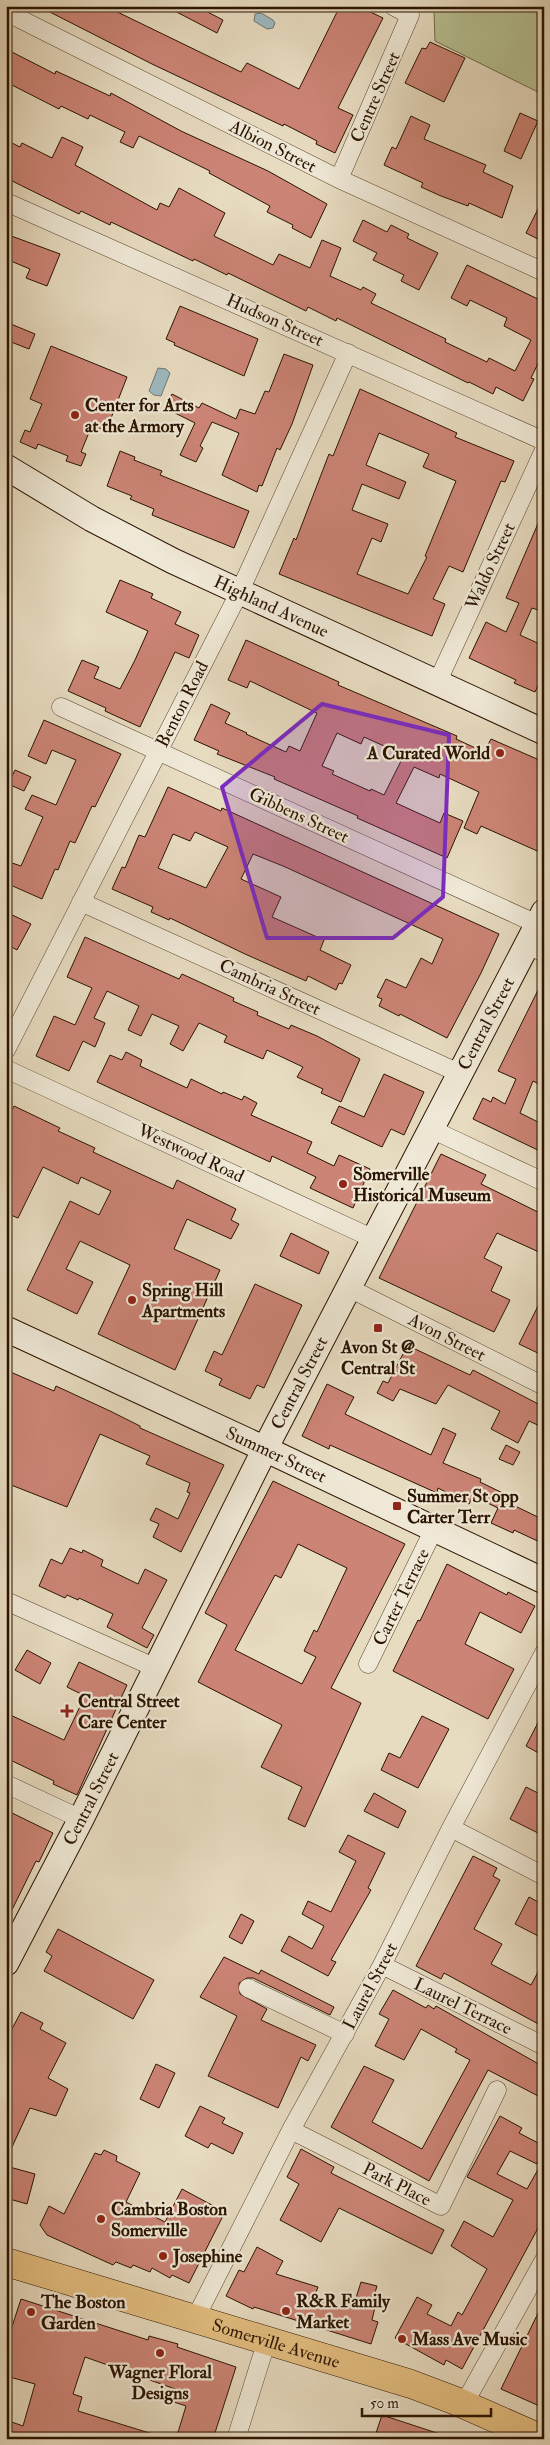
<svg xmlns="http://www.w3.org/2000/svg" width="550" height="2445" viewBox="0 0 550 2445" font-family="'IM FELL Double Pica',serif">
	<rect width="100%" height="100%" fill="#e7dbc0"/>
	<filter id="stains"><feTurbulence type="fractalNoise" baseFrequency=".004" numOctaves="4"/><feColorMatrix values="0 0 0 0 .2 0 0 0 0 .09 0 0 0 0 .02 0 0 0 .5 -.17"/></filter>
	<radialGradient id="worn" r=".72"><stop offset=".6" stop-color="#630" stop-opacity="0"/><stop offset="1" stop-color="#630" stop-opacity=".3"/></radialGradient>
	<!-- green -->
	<path fill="#b6c092" stroke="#706a49" d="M426 6H544V95L435 41 434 10Z"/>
	<!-- water -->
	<path fill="#9db8be" stroke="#6f7672" d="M261 13 273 20 275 23 273 28 267 29 254 21 255 14Z
		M158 368 166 369 170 373 161 396 154 395 149 391Z"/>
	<!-- building -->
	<path fill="#cc8476" stroke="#2a1300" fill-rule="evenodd" d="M38 6H105L241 72 247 63 299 89 340 6H358L383 18 338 108 353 115 335 153 316 144 317 141 284 124 283 126 152 64Z
		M165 6H196L223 20 217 33Z
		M430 42 465 58 444 102 405 83 422 48 426 49Z
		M6 49 55 74 56 71 110 96 111 93 181 131 268 171 327 204 311 238 292 228 293 225 267 212 270 206 209 173 210 171 139 136 133 148 120 142 125 132 90 115 88 119 61 106 59 109 6 82Z
		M520 113 538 121 521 159 504 151Z
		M411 116 430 125 424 139 486 165 483 172 513 186 502 218 469 203 468 206 441 196 421 187 423 183 384 165 392 147 396 149Z
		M62 137 83 147 75 165 157 210 160 203 169 207 179 188 225 213 214 236 273 265 279 254 310 268 322 240 341 248 330 276 361 290 363 287 376 294 371 303 446 339 445 342 487 362 489 358 515 371 531 340 504 326 507 318 470 300 467 306 451 298 467 265 544 302V351L531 378 534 379 523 401 496 387 493 394 469 382 468 383 337 318 336 321 308 307 306 311 228 273 227 275 194 259 193 261 111 222 110 225 81 211 79 214 6 178V140L20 147 22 143 52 158Z
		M544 197V242L526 233Z
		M363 220 387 232 391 225 409 234 407 238 438 253 419 290 401 281 404 275 373 260 377 253 353 241Z
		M6 234 60 254 47 286 26 278 30 269 6 259Z
		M180 306 258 339 244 376 174 345 175 343 166 339Z
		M6 322 35 334 29 349 6 340Z
		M51 346 127 377 106 431 92 425 81 452 86 454 81 466 66 461 68 456 38 444 36 449 20 442 25 430 30 432 42 404 30 399Z
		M284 354 313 365 292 424 280 450 277 448 262 486 259 485 257 492 222 475 239 433 212 422 200 446 203 448 196 462 180 455 195 423 165 408 172 394 199 408 202 403 236 419 240 409 255 414 265 391 269 392Z
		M360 389 457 433 455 437 514 461 505 482 501 481 463 572 449 566 433 599 445 604 432 636 279 574 294 538 296 540 329 454 333 456ZM379 433 429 454 423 467 456 481 425 556 427 557 408 594 357 574 372 538 381 542 388 524 352 510 362 484 399 499 406 482 366 465Z
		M120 451 135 457 134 460 162 471 160 475 249 511 234 548 152 515 154 509 130 499 132 496 107 486Z
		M543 512 544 596 538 610 532 608 520 635 544 646V673L535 692 514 683 516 680 469 658 486 622 506 632 519 603 506 598Z
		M120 580 153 594 151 598 181 612 175 624 199 635 189 658 175 652 140 727 105 711 106 708 68 691 82 660 99 667 94 678 120 689 135 660 148 631 106 612Z
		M246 640 339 682 338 685 457 736 456 739 484 752 491 739 544 762V854L481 826 477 834 464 828 479 792 440 774 439 778 414 767 396 803 440 823 444 813 463 821 447 858 357 818 358 816 274 779 275 777 217 754 219 751 194 740 211 704 230 713 225 723 247 733 246 734 286 752 289 746 300 751 317 713 250 681 247 688 228 680ZM337 733 361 744 364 737 404 755 384 795 371 789 370 791 332 774 334 771 322 766Z
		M44 720 121 754 95 807 92 806 75 843 70 841 58 870 55 869 42 899 6 883V876L12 863 21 866 43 817 25 809 32 795 56 805 76 760 52 750 46 764 28 756Z
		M15 770 31 777 24 791 8 784Z
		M168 787 221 811 222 808 499 934 481 973 447 1038 400 1014 399 1016 379 1006 382 999 377 997 386 979 406 988 421 958 432 964 443 939 283 866 253 854 241 879 281 897 272 917 324 940 320 950 351 965 342 984 339 983 336 990 308 976 306 981 245 954 170 918 169 920 151 912 153 907 112 889 122 867 125 868 139 835 145 837ZM195 832 228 847 206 888 158 868 173 834 190 841Z
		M6 912 31 924 17 950 6 944Z
		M85 937 179 979 182 974 234 998 233 1001 258 1012 257 1015 289 1029 291 1025 317 1036 360 1059 341 1102 321 1093 323 1089 297 1077 303 1067 267 1050 263 1059 224 1042 227 1036 199 1023 183 1051 170 1044 179 1026 152 1014 141 1036 128 1030 139 1006 107 991 94 1018 105 1023 95 1047 83 1041 69 1071 36 1056 54 1016 75 1025 92 988 67 977Z
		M544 978V1073L539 1084 533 1081 520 1113 544 1125V1153L473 1119 483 1098 491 1102 493 1097 505 1104 516 1079 498 1071Z
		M126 1052 142 1060 140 1066 187 1088 191 1079 222 1094 223 1092 242 1100 244 1096 257 1103 251 1115 312 1142 307 1153 334 1166 339 1155 370 1169 353 1208 310 1188 316 1177 272 1156 270 1162 97 1082 110 1055 122 1060Z
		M384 1074 424 1092 404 1135 391 1129 382 1147 331 1123 339 1106 364 1117Z
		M14 1106 60 1128 58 1131 95 1148 93 1152 173 1189 177 1180 236 1209 231 1220 239 1224 231 1239 187 1219 174 1249 220 1270 175 1370 98 1334 130 1265 80 1241 66 1269 93 1282 77 1314 27 1290 70 1201 99 1215 111 1191 81 1177 78 1184 43 1167 18 1218 6 1213V1122Z
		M441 1154 486 1175 481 1184 544 1215V1243L539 1252 497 1233 484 1258 502 1267 491 1291 510 1300 494 1332 379 1278Z
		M291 1233 329 1252 319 1274 280 1256Z
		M255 1284 302 1305 264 1388 257 1385 250 1399 219 1385 222 1379 205 1371 214 1351 222 1355Z
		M544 1294V1356L519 1344Z
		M413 1348 470 1375 473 1370 544 1407V1428L529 1421 518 1443 491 1429 500 1411 448 1385 436 1404 400 1389 393 1401 377 1393 383 1381 388 1383 405 1350 410 1353Z
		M6 1370 54 1391 56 1386 110 1411 140 1426V1428L224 1465 181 1552 153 1537 159 1524 150 1520 156 1508 178 1519 190 1493 187 1492 190 1483 146 1464 150 1456 100 1434 67 1507 6 1483Z
		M327 1384 354 1397 345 1414 431 1455 443 1428 456 1434 443 1463 481 1479 480 1482 515 1499 513 1505 544 1520V1544L514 1530 513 1533 491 1523 498 1508 473 1496 469 1504 438 1488 437 1493 330 1445 329 1449 302 1436Z
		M506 1445 520 1452 513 1465 499 1459Z
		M273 1481 405 1544 331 1688 361 1703 305 1827 288 1819 302 1787 261 1767 282 1725 198 1682 227 1625 205 1613ZM298 1544 347 1568 317 1632 314 1630 304 1651 316 1657 302 1684 235 1650 275 1575 281 1578Z
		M70 1548 82 1553 83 1550 103 1560 101 1566 138 1584 145 1569 167 1580 142 1628 154 1635 147 1648 107 1627 113 1614 79 1598 78 1600 67 1595 65 1598 39 1586 51 1559 62 1564Z
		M447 1564 507 1595 508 1592 535 1606 521 1633 480 1612 465 1644 514 1669 488 1719 393 1671 418 1620 420 1621Z
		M27 1650 51 1663 40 1684 15 1670Z
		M79 1662 127 1685 77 1795 53 1784 54 1781 6 1758V1713L64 1740 85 1696 67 1687Z
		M544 1711V1756L526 1746Z
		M422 1716 449 1729 418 1788 381 1770 389 1753 400 1758Z
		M526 1787 544 1796V1825L540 1834 510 1819Z
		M374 1793 406 1811 398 1828 364 1811Z
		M12 1813 53 1833 39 1862 36 1861 6 1922V1825Z
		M348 1835 385 1853 368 1888 371 1890 331 1960 336 1962 328 1976 281 1951 289 1936 312 1949 324 1926 302 1914 308 1901 331 1912 356 1861 339 1852Z
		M473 1856 497 1868 493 1876 500 1880 474 1929 502 1944 491 1964 531 1985 544 1961V2027L444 1973 441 1979 416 1966Z
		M529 1897 544 1905V1939L515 1924Z
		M241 1914 254 1921 242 1944 229 1937Z
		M58 1929 154 1980 133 2019 44 1971 52 1956 46 1952Z
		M224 1957 259 1974 261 1970 334 2007 330 2015 253 1978H247L239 1983 240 1994 267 2009 261 2020 316 2045 308 2061 301 2057 278 2108 208 2076 237 2016 200 1997Z
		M393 1990 426 2008 428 2005 434 2009 436 2006 544 2067V2099L488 2070 429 2181 331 2127 364 2066 394 2080 372 2122 422 2149 470 2060 455 2052 457 2049 421 2029 404 2060 375 2046 389 2019 379 2014Z
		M21 2012 43 2023 40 2029 66 2043 48 2078 68 2089 56 2116 30 2108 6 2160V2040Z
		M156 2064 175 2073 159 2108 140 2099Z
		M200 2106 225 2118 222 2123 243 2133 233 2154 211 2143 208 2148 185 2136Z
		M500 2116 522 2128 519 2133 544 2146 537 2164 510 2151 497 2174 527 2189 544 2159V2217L462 2369 446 2360 444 2365 395 2338 417 2297 432 2305 427 2314 451 2326 458 2312 462 2315 487 2269 451 2246 464 2221 493 2237 513 2200 467 2177Z
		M301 2149 334 2167 331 2173 444 2230 432 2254 339 2208 321 2242 280 2220 299 2184 287 2177Z
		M104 2150 117 2156 116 2161 140 2173 126 2202 165 2222 182 2189 225 2212 189 2283 172 2275 170 2278 152 2268 150 2272 133 2265 131 2268 116 2262 113 2265 47 2235 40 2225 49 2206 64 2214 95 2153 101 2155Z
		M6 2166 35 2174 27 2204 6 2198Z
		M257 2247 283 2261 276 2274 318 2287 314 2298 347 2308 350 2299 355 2301 361 2282 377 2286 371 2306 375 2307 372 2320 378 2322 371 2344 254 2307 253 2309 226 2296 239 2270 244 2272Z
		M21 2299 148 2340 149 2336 178 2344 177 2347 236 2367 213 2439H176L186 2406 174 2402 178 2390 85 2357 73 2394 82 2397 78 2411 156 2435V2439H6V2420L23 2426 35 2384 6 2376V2345Z
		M544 2301V2408L501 2389Z
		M382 2415 446 2436 445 2439H374Z"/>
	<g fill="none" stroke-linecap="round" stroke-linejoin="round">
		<!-- street casing -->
		<g stroke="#594530" stroke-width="19">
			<path id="street" d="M6 12 339 179 544 272
				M339 179 410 15 393 6
				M6 202 544 441
				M437 683 544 450
				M61 707 537 924
				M81 902 459 1073
				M527 944 544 953
				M6 1050 239 593 348 353
				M6 1069 374 1239
				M431 1129 544 1182
				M349 1288 544 1386
				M6 1601 156 1668
				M368 1664 434 1529
				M6 1784 81 1819
				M451 1828 544 1876
				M382 1965 544 2046
				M248 1988 345 2034
				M291 2130 441 2206 497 2090
				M195 2319 291 2130 382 1965 451 1828 544 1653
				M464 2404 544 2260
				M236 2439 267 2340"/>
		</g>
		<!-- secondary casing -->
		<g stroke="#2a1300" stroke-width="27">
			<g id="secondary">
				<path id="s1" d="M6 467 92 519 173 561 544 732"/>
				<path id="s2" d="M6 1329 265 1449 544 1581"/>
				<path id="s3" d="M6 1963 81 1819 269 1441 544 912"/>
			</g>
		</g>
		<!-- primary casing -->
		<g stroke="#2a1300" stroke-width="29">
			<g id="primary">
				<path id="s4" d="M6 2262 411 2384 456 2401 542 2439"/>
			</g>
		</g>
		<!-- street -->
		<use href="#street" stroke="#efe8d6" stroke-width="18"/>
		<!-- secondary -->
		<use href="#secondary" stroke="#efe8d6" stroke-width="25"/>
		<!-- primary -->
		<use href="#primary" stroke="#e4be80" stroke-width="28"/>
	</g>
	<!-- marked area -->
	<path fill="#7b2cbf" fill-opacity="0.2" stroke="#7b2cbf" stroke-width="4" stroke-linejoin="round" d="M322 704 449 735 443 897 393 938H267L222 787Z"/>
	<!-- markers -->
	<g fill="#8f2418" stroke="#efe8d6" stroke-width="2">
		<circle cx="75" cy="415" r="5"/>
		<circle cx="500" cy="753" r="5"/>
		<circle cx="343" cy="1184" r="5"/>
		<circle cx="132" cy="1300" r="5"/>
		<rect x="373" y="1323" width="10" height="10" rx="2.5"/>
		<rect x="392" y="1501" width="10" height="10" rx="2.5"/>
		<path d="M64.5 1703.5h5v5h5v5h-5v5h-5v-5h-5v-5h5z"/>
		<circle cx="101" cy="2219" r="5"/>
		<circle cx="163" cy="2256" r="5"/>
		<circle cx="286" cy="2311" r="5"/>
		<circle cx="31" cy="2312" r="5"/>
		<circle cx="402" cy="2339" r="5"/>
		<circle cx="160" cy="2353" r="5"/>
	</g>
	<g text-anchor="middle" stroke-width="4.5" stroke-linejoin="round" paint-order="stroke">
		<!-- street labels -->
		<g font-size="18" fill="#2a1300" stroke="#efe8d6">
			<text transform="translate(375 97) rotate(-66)" y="6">Centre Street</text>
			<text transform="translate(273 146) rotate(27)" y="6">Albion Street</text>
			<text transform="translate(275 320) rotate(24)" y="6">Hudson Street</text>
			<text transform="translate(490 566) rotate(-65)" y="6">Waldo Street</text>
			<text dy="6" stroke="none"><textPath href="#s1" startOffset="300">Highland Avenue</textPath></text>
			<text transform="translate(182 704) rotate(-63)" y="6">Benton Road</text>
			<text transform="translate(299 815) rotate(25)" y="6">Gibbens Street</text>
			<text transform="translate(270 987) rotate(25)" y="6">Cambria Street</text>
			<text dy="6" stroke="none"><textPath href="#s3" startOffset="1055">Central Street</textPath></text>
			<text transform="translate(191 1153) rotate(25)" y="6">Westwood Road</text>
			<text transform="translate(447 1337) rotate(27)" y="6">Avon Street</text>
			<text dy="6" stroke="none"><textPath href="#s3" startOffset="650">Central Street</textPath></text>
			<text dy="6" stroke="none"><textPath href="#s2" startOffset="298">Summer Street</textPath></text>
			<text transform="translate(401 1597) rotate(-64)" y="6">Carter Terrace</text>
			<text dy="6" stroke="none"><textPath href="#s3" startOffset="185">Central Street</textPath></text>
			<text transform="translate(370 1986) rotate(-62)" y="6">Laurel Street</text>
			<text transform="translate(463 2006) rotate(26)" y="6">Laurel Terrace</text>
			<text transform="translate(397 2184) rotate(27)" y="6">Park Place</text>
			<text dy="6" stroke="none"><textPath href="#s4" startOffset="282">Somerville Avenue</textPath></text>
		</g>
		<!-- poi labels -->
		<g font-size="18" font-weight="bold" fill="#2a1300" stroke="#efe8d6" text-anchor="start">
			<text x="85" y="411">Center for Arts<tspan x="85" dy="21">at the Armory</tspan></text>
			<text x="490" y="759" text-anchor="end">A Curated World</text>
			<text x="353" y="1180">Somerville<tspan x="353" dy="21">Historical Museum</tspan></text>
			<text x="142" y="1296">Spring Hill<tspan x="142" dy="21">Apartments</tspan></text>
			<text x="378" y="1353" text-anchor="middle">Avon St @<tspan x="378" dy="21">Central St</tspan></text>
			<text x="407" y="1502">Summer St opp<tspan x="407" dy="21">Carter Terr</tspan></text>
			<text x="78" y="1707">Central Street<tspan x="78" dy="21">Care Center</tspan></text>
			<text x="111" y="2215">Cambria Boston<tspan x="111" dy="21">Somerville</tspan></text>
			<text x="173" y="2262">Josephine</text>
			<text x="296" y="2307">R&amp;R Family<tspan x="296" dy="21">Market</tspan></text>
			<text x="41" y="2308">The Boston<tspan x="41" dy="21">Garden</tspan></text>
			<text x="412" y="2345">Mass Ave Music</text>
			<text x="160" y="2378" text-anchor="middle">Wagner Floral<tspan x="160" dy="21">Designs</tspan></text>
		</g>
	</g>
	<!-- margin -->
	<rect width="550" height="2445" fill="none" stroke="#e7dbc0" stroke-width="25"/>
	<rect x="8" y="8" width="535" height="2430" fill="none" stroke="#2a1300" stroke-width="2.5"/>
	<rect x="12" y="12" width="525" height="2420" fill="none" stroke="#2a1300"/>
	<!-- scale -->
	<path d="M362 2408v8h129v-8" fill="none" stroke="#2a1300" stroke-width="2.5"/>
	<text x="370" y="2408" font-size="15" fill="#2a1300" stroke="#efe8d6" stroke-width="4" paint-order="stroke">50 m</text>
	<rect width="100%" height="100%" filter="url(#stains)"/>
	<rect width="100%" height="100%" fill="url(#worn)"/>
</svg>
